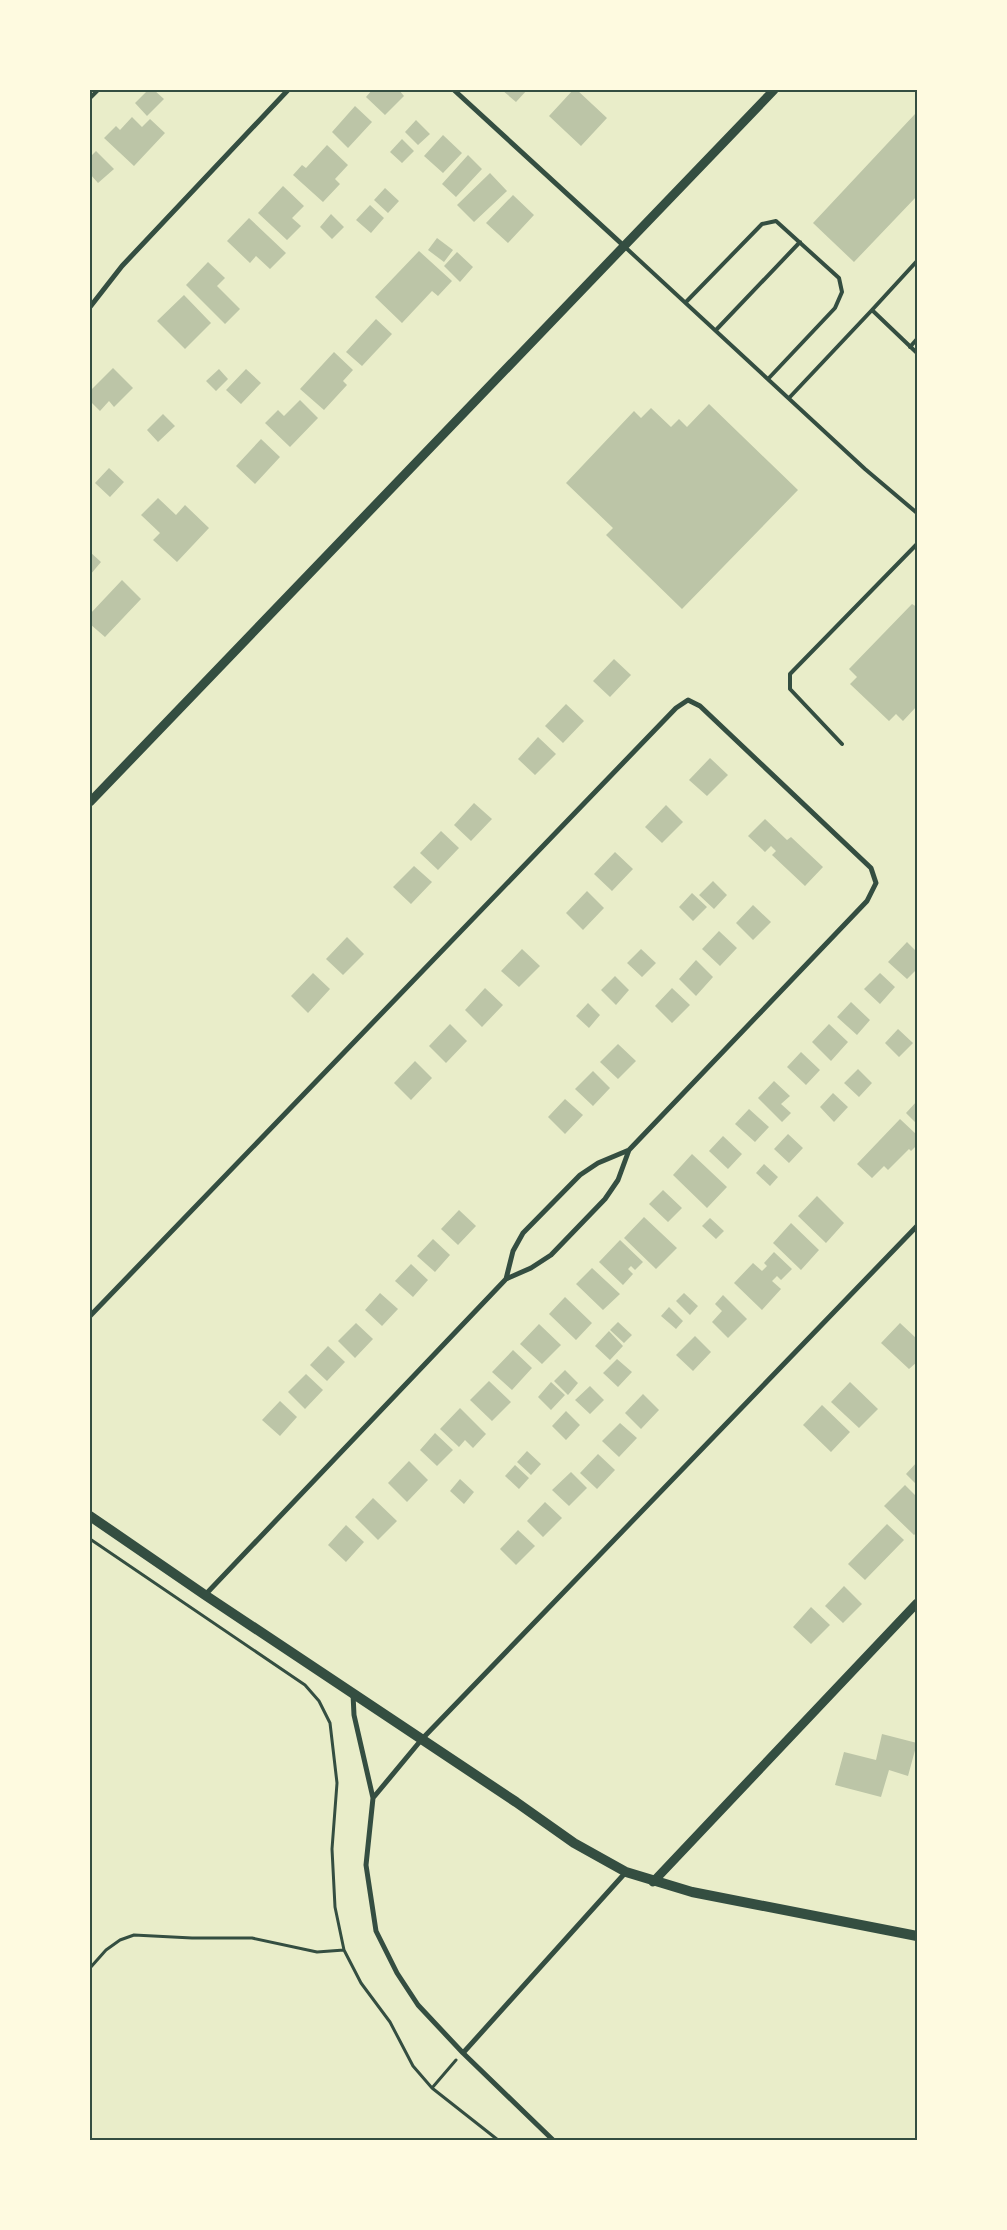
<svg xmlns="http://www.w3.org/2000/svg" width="1007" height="2230" viewBox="0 0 1007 2230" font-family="Raleway,sans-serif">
	<rect width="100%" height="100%" fill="#e9edc9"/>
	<!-- building -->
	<path fill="#bcc5a7" d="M148 90H154L164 99 147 116 135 103Z
		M372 90H399L404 96 385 115 366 97Z
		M502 90H527L516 102Z
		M573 90H577L607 118 581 146 549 116Z
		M355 106 372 122 348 148 332 132Z
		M915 114 917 196 854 262 813 223Z
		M132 117 142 127 150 119 165 133 134 166 104 138 116 126 120 130Z
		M416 120 430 134 418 145 405 132Z
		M443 135 462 153 443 173 424 156Z
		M402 139 414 151 402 163 390 152Z
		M327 145 348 165 335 179 340 184 323 202 293 175 302 165 306 168Z
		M96 151 114 169 98 183 90 174V157Z
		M468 155 482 169 456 197 442 184Z
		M490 173 507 191 474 222 457 205Z
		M283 186 304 206 292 218 301 226 287 240 258 213Z
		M385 188 399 201 388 213 374 200Z
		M513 195 534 215 508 243 486 223Z
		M370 205 384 218 371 233 356 220Z
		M331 214 344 227 332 239 320 227Z
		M249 218 286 253 270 269 256 256 250 263 227 241Z
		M437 238 453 250 444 262 428 250Z
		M419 251 452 281 438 296 432 291 402 323 375 297Z
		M457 252 473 267 460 282 444 266Z
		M208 262 225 278 217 286 240 309 225 324 186 285Z
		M184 295 211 323 185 349 157 321Z
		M376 319 392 334 362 366 346 352Z
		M334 352 353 370 343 381 347 385 324 410 300 389Z
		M113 368 133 388 114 407 109 401 100 411 90 401V391Z
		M219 369 228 379 216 391 206 381Z
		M246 369 261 383 241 404 226 390Z
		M300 400 318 418 290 447 265 423 278 410 284 416Z
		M709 404 798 490 682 609 606 535 613 528 566 483 634 411 641 418 651 408 671 427 679 419 687 427Z
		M163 414 175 426 158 442 147 430Z
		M261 439 280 457 255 484 236 466Z
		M109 468 124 482 110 497 95 483Z
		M158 498 176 515 185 505 209 528 177 562 153 540 160 533 141 515Z
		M90 552 101 562 90 575Z
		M122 580 141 599 105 637 90 624V614Z
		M912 604 917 607V706L903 721 896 714 889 721 850 684 857 677 849 669Z
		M614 659 631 675 610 697 593 681Z
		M566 704 584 721 563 743 545 726Z
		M538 737 556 754 535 775 518 759Z
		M710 758 728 775 707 796 689 780Z
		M474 803 492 819 471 841 454 825Z
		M666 805 683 822 662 843 645 827Z
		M765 819 787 840 791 837 823 867 805 886 772 855 776 851 771 846 765 852 748 836Z
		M441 831 459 848 438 870 420 853Z
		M615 852 633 869 612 891 594 874Z
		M414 866 432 882 411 904 393 887Z
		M713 881 727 895 714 909 699 895Z
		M587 891 604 908 583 930 566 913Z
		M692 893 707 907 693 921 679 907Z
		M753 905 771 922 753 940 736 923Z
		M719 931 737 948 720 966 702 949Z
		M347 937 364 954 343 975 326 959Z
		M907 942 917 952V969L907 979 888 962Z
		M522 949 540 966 519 987 501 971Z
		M641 949 656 963 642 977 627 963Z
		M696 960 713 977 696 996 679 979Z
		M313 973 330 989 308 1013 291 996Z
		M880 973 895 987 880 1004 864 989Z
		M615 976 629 990 616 1005 601 990Z
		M485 988 503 1005 482 1027 465 1010Z
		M672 988 690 1005 672 1023 655 1006Z
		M851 1002 870 1020 857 1035 837 1017Z
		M588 1003 600 1015 589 1028 576 1016Z
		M450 1024 467 1041 446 1063 429 1046Z
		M829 1024 848 1042 831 1061 812 1042Z
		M898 1029 913 1043 899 1057 885 1043Z
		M618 1044 636 1061 618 1079 600 1062Z
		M801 1052 820 1070 806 1085 787 1067Z
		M415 1061 432 1078 411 1100 394 1083Z
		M858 1069 872 1083 859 1097 844 1083Z
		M593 1071 610 1088 593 1106 575 1089Z
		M774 1081 790 1096 781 1104 791 1113 782 1122 758 1098Z
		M833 1093 848 1107 834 1122 820 1107Z
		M565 1099 583 1115 565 1134 548 1117Z
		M917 1101V1124L906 1113Z
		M749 1109 769 1127 755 1142 735 1124Z
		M900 1119 917 1135V1145L911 1151 909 1149 888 1170 884 1166 872 1178 857 1164Z
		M788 1134 803 1148 789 1163 774 1149Z
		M723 1136 742 1154 728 1169 709 1151Z
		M692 1154 727 1187 707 1208 673 1175Z
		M764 1164 778 1177 770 1186 756 1173Z
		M663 1190 682 1208 668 1222 649 1204Z
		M817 1196 844 1223 826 1243 798 1216Z
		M459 1210 476 1226 458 1245 441 1229Z
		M644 1217 677 1248 656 1269 624 1238Z
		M710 1218 724 1231 716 1239 702 1226Z
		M791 1223 819 1250 801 1270 773 1243Z
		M433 1239 450 1255 435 1272 417 1256Z
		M620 1240 643 1262 635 1270 631 1266 628 1269 633 1274 623 1285 599 1262Z
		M774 1252 792 1269 781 1280 777 1276 772 1281 781 1289 762 1310 734 1283 753 1263 762 1271 767 1266 764 1263Z
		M411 1264 428 1280 413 1297 395 1281Z
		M592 1268 620 1294 603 1310 576 1284Z
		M380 1293 398 1309 382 1326 365 1310Z
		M684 1293 698 1306 690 1315 676 1301Z
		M723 1295 747 1319 728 1338 712 1322 722 1311 715 1304Z
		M565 1297 592 1323 576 1340 549 1314Z
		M669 1307 683 1321 676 1329 661 1316Z
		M618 1322 632 1335 624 1343 610 1330Z
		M356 1323 373 1339 355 1358 338 1341Z
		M900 1323 917 1339V1362L909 1369 881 1343Z
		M539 1324 561 1345 542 1364 520 1344Z
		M609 1331 623 1346 610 1360 595 1346Z
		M695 1336 711 1352 693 1371 676 1355Z
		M328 1346 345 1362 327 1381 310 1365Z
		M513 1350 532 1368 512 1390 492 1372Z
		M617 1359 632 1372 618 1387 603 1373Z
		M565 1370 578 1383 568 1395 554 1381Z
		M306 1374 323 1390 305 1409 288 1392Z
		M489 1381 511 1402 492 1421 470 1400Z
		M551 1382 565 1395 551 1410 538 1397Z
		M850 1382 878 1409 859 1428 831 1402Z
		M590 1386 604 1400 590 1414 575 1400Z
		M643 1394 659 1410 641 1429 625 1413Z
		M280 1401 297 1417 280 1436 262 1420Z
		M822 1405 850 1432 831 1452 803 1425Z
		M460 1408 486 1434 473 1448 465 1440 459 1447 440 1429Z
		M566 1411 580 1425 566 1440 552 1426Z
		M620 1423 637 1438 619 1457 602 1441Z
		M435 1433 453 1450 437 1466 420 1450Z
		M527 1451 541 1464 531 1475 517 1462Z
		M598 1454 615 1470 597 1489 580 1473Z
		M409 1461 428 1480 407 1502 388 1483Z
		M917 1462V1485L906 1474Z
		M515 1465 529 1478 519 1489 505 1476Z
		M571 1472 587 1488 569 1506 552 1490Z
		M460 1479 474 1492 464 1504 450 1491Z
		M905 1485 917 1497V1532L914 1535 884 1506Z
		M373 1498 397 1521 378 1540 355 1517Z
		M545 1502 562 1518 543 1537 527 1521Z
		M887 1524 904 1540 865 1580 848 1564Z
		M346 1525 364 1542 346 1562 328 1545Z
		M518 1530 535 1546 516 1565 500 1549Z
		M844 1586 862 1604 843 1623 825 1606Z
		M811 1607 830 1625 811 1644 793 1627Z
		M882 1734 917 1743 908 1776 889 1770 881 1797 835 1785 844 1752 876 1760Z"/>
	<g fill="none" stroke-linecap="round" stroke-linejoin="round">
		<!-- path -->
		<path stroke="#344e41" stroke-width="3" d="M90 1539 305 1685 319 1701 330 1723 337 1783 332 1849 335 1907 344 1950 361 1983 390 2022 413 2066 432 2088 498 2140
			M90 1968 106 1950 120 1940 134 1935 192 1938H252L317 1952 344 1950
			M432 2088 456 2060"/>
		<!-- service -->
		<path stroke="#344e41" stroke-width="4" d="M90 98 98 90
			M625 247 865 469 917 513
			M686 302 762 224 776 221 839 278 842 292 835 308 768 379
			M872 310 917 261
			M716 330 800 242
			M910 347 917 339
			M789 398 872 310 917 353
			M842 744 790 689V674L917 544"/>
		<!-- minor -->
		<path stroke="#344e41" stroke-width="5" d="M454 90 624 246
			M90 307 122 266 288 90
			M506 1279 513 1251 523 1233 580 1175 598 1163 629 1150
			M90 1316 676 708 688 700 700 706 871 868 876 883 867 901 629 1150 618 1180 605 1199 551 1255 531 1268 506 1279 205 1595
			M353 1694 354 1715 373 1798
			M463 2053 626 1872
			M553 2140 463 2053 418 2005 397 1973 376 1931 366 1865 373 1798 422 1739 917 1226"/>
		<!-- tertiary -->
		<path stroke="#344e41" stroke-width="9" d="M90 802 774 90
			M653 1882 917 1603"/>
		<!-- secondary -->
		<path stroke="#344e41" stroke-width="10" d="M90 1516 205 1595 516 1802 574 1843 626 1872 692 1892 917 1936"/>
	</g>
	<!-- border -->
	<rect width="1007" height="2230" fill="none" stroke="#fefae0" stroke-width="182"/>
	<rect x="91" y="91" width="825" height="2048" fill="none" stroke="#344e41" stroke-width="2"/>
</svg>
